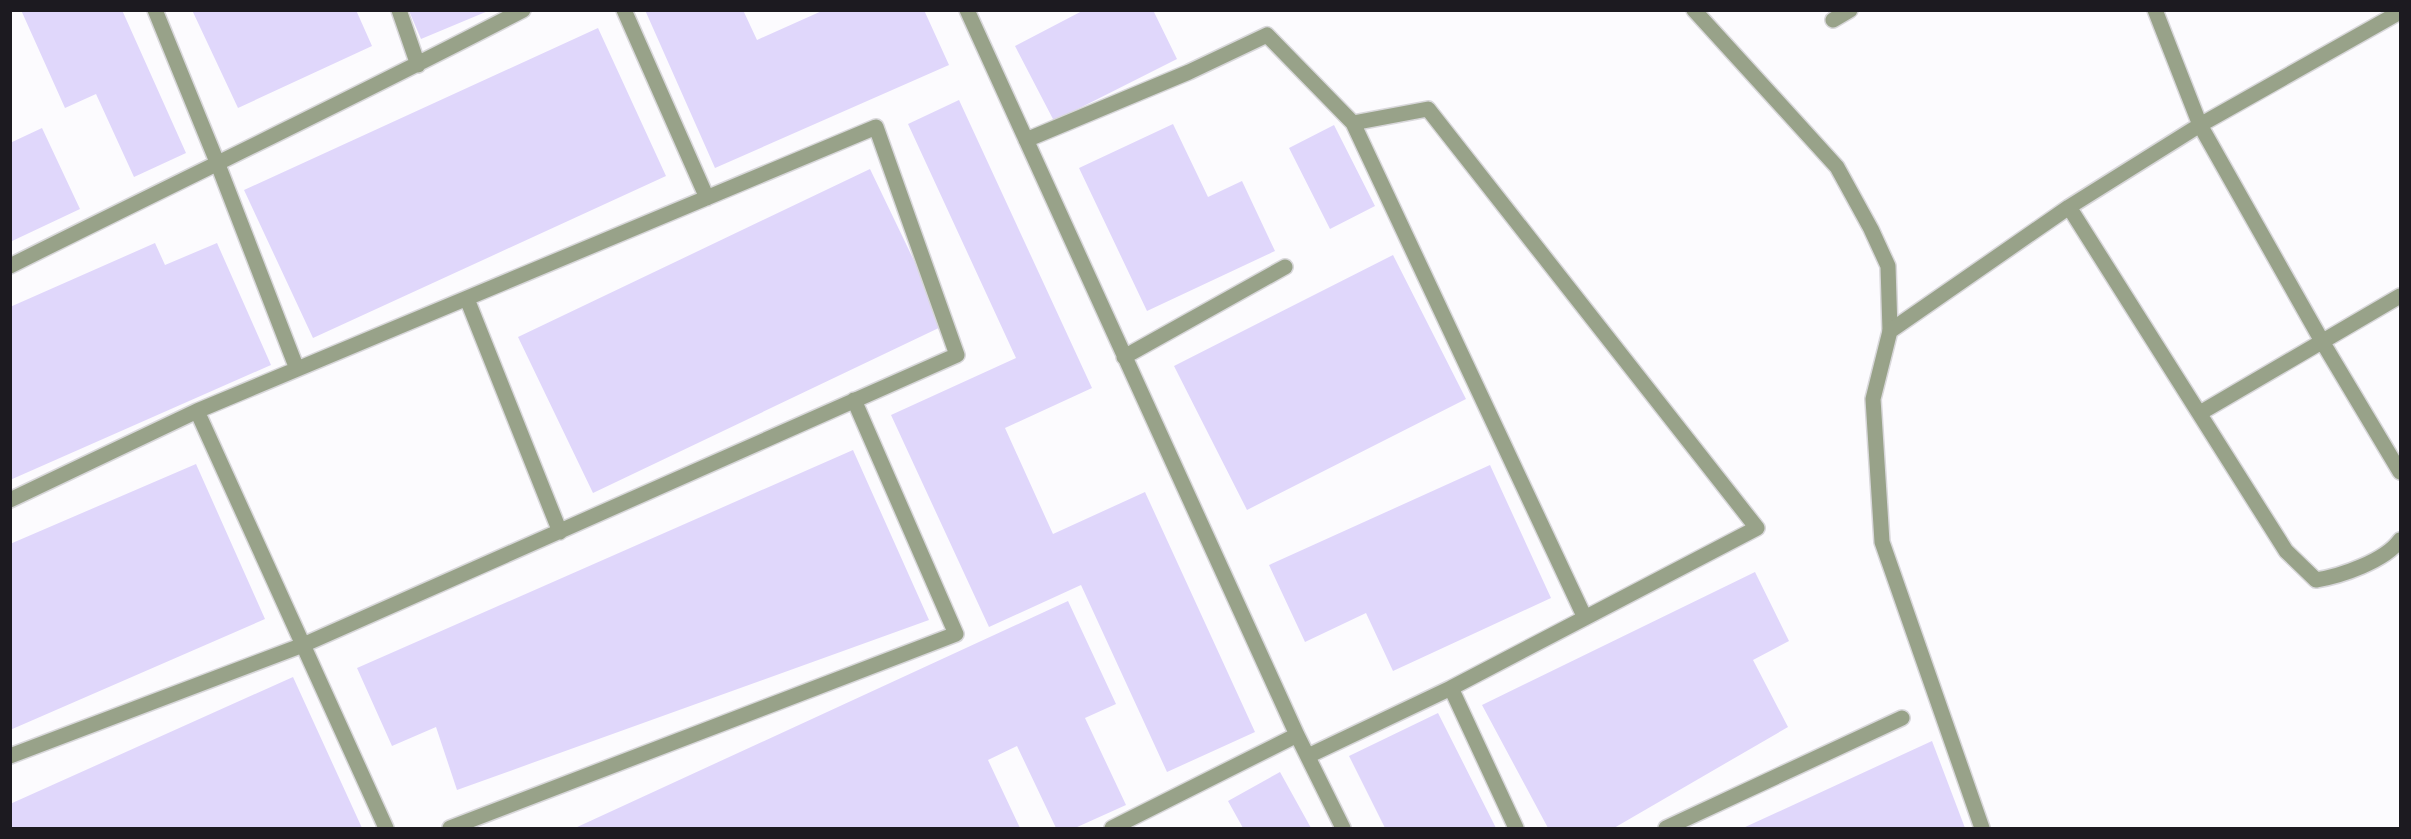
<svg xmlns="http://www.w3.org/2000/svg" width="2411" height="839" viewBox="0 0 2411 839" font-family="Merriweather,serif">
	<rect width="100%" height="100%" fill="#fcfbfe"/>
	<!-- building -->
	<path fill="#e0d7fb" d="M21 10H122L186 153 134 177 96 94 65 108Z
		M192 10H356L372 46 238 108Z
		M645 10H743L757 40 824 10H924L949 65 715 168Z
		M1084 10H1153L1177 59 1054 121 1015 46Z
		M409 11H488L421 39Z
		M598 28 666 176 313 338 244 190Z
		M959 100 1092 388 1005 428 1053 534 1145 492 1255 732 1167 772 1081 585 989 627 891 415 1016 358 908 124Z
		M1173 124 1208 197 1242 181 1275 251 1147 311 1079 168Z
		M1334 125 1375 206 1330 229 1289 148Z
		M42 128 80 209 10 242V143Z
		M870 169 945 325 593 493 518 337Z
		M155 243 165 265 217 243 271 365 10 480V307Z
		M1393 255 1466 399 1247 510 1174 366Z
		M853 450 929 620 457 790 436 727 392 746 357 668Z
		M196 464 265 619 10 730V544Z
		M1490 465 1551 598 1393 671 1366 613 1305 642 1269 565Z
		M1755 572 1789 641 1753 660 1788 727 1614 828H1548L1482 705Z
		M1068 601 1116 704 1085 718 1126 805 1075 828H1056L1017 746 988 760 1020 828H575Z
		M293 677 362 828H10V804Z
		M1438 713 1496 828H1385L1349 756Z
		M1932 741 1965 828H1743Z
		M1280 772 1311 828H1243L1228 801Z"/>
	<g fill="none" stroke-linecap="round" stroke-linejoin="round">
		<!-- service casing -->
		<g stroke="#d8d7da" stroke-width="18">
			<path id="service" d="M1694 10 1837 167 1871 229 1888 266 1890 331"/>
		</g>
		<!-- minor casing -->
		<g stroke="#d8d7da" stroke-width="18">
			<path id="minor" d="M155 10 217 162 297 369
				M399 10 418 65
				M624 10 707 198
				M967 10 1297 735 1343 828
				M2155 10 2200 125 2400 12
				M1833 20 1850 10
				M1026 140 1189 72 1267 35 1353 123
				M2069 207 2286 551 2316 580C2341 576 2385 561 2400 540
				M10 266C181 180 354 98 523 10
				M467 299 560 532
				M1124 357 1285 267
				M2200 413 2400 296
				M10 500 197 411
				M1451 688 1757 528 1428 109 1353 123 1585 618
				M10 756 303 645 957 355 876 127 197 411 386 828
				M1308 756 1451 688 1516 828
				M450 828 956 634 854 400
				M1112 828 1297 735
				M1666 828 1902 718
				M1982 828 1882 542 1873 399 1890 331 2069 207 2200 125 2323 343 2400 472"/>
		</g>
		<!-- service -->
		<use href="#service" stroke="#98a289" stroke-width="15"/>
		<!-- minor -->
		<use href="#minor" stroke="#98a289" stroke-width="15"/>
	</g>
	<!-- border -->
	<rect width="2411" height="839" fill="none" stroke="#1c1a20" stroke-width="24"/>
</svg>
